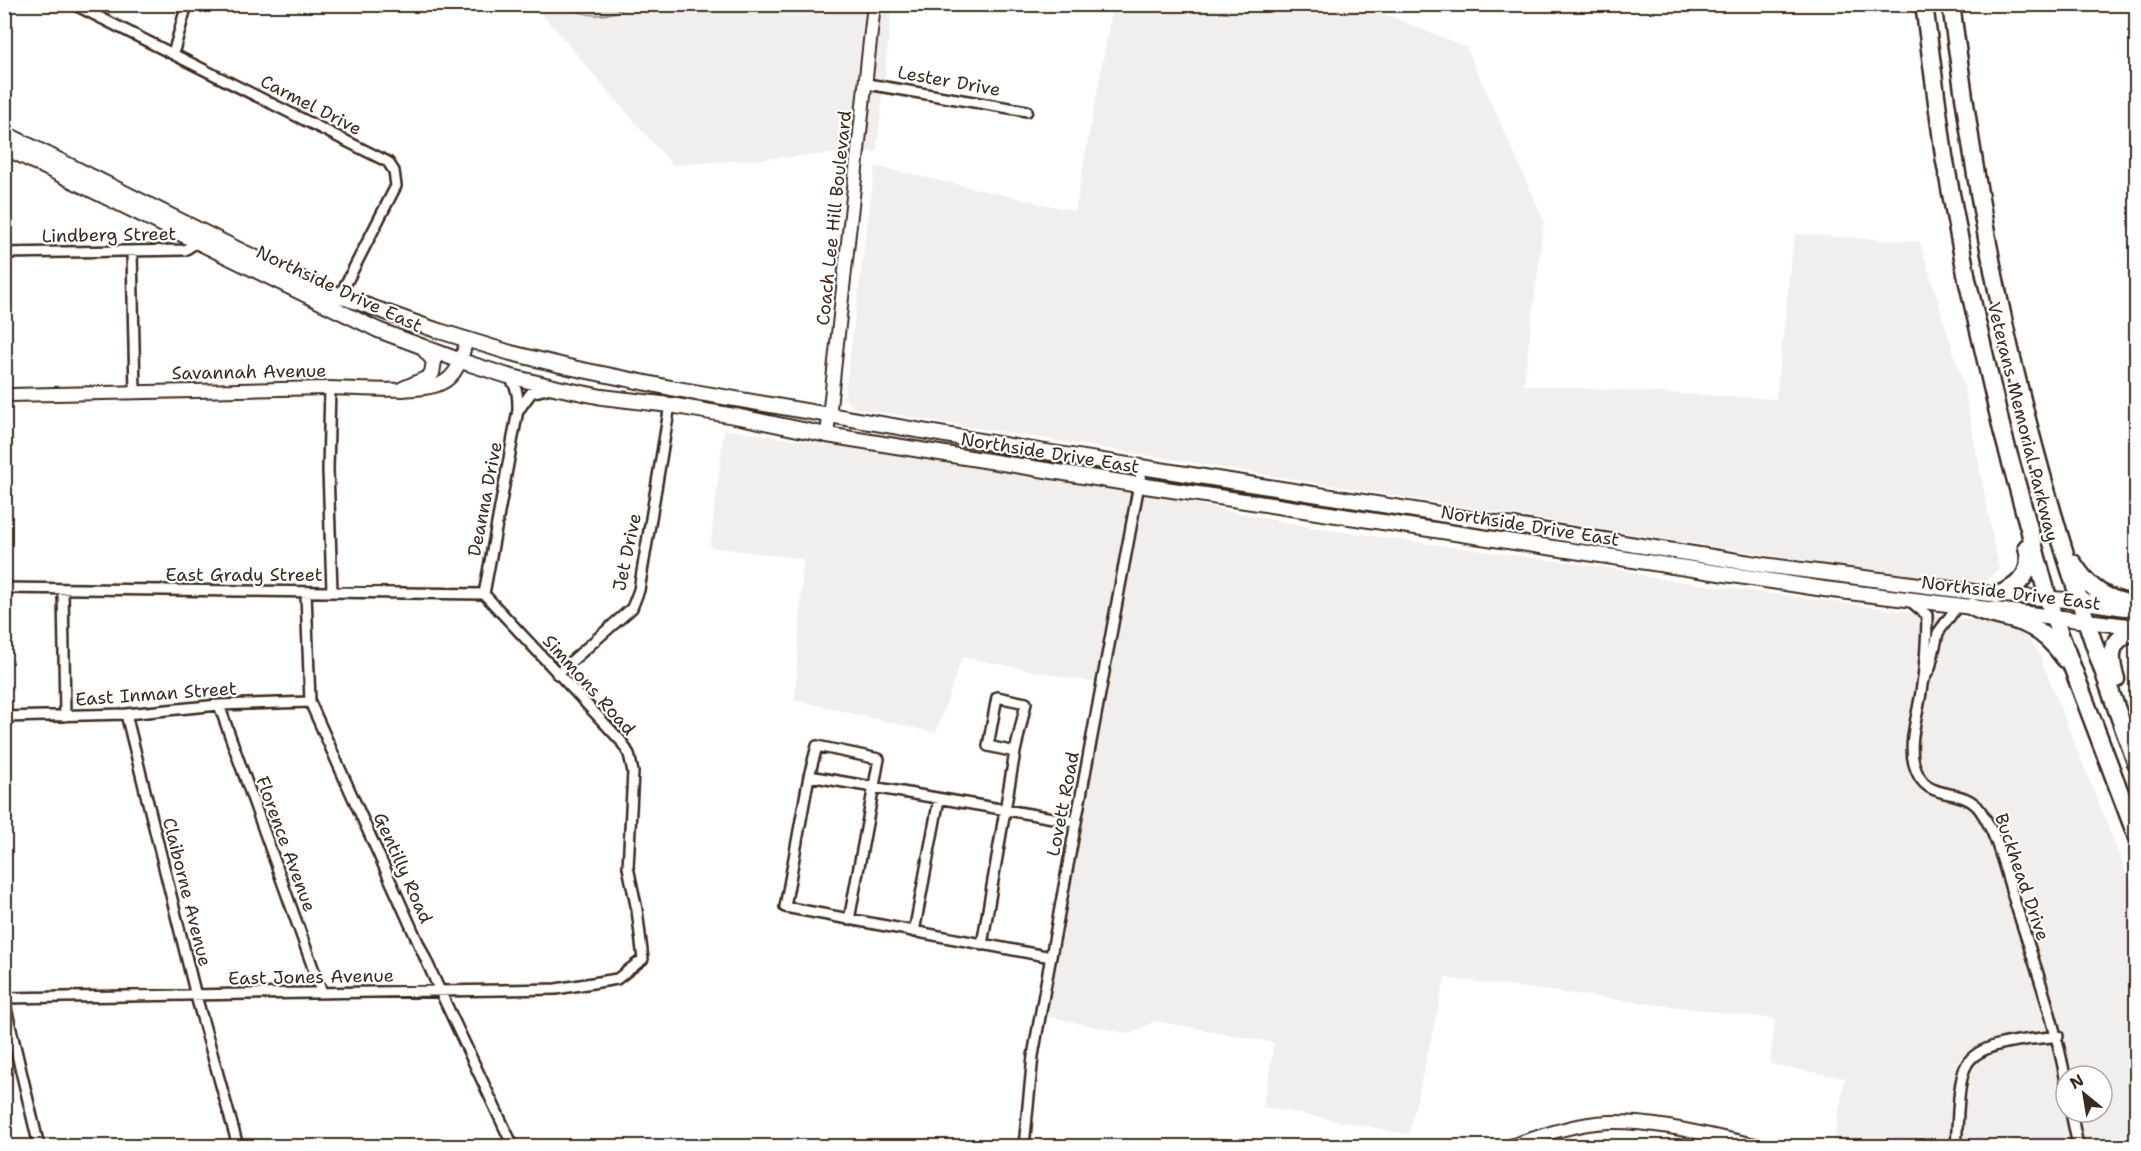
<svg xmlns="http://www.w3.org/2000/svg" width="2141" height="1151" viewBox="0 0 2141 1151" font-family="'Shantell Sans',sans-serif">
	<rect width="100%" height="100%" fill="#fff"/>
	<filter id="ink" filterUnits="userSpaceOnUse"><feTurbulence type="fractalNoise" baseFrequency=".0167" numOctaves="2"/><feDisplacementMap in="SourceGraphic" scale="12" xChannelSelector="R" yChannelSelector="G"/><feConvolveMatrix kernelMatrix="1 2 1 2 8 2 1 2 1" color-interpolation-filters="sRGB"/></filter>
	<g filter="url(#ink)">
		<!-- built -->
		<path fill="#f1efee" fill-rule="evenodd" d="M534 5H892L877 151 672 165Z
			M1113 5H1362L1466 47 1544 220 1524 385 1776 399 1794 234 1920 242 1964 386 1999 569 1987 580 1964 582 1845 567 1583 526 854 408 844 398 875 166 1075 211Z
			M724 429 1114 488 1316 528 1630 571 1647 577 2007 625 2021 633 2037 649 2136 897V1146H1855L1833 1142 1845 1078 1770 1064 1775 1019 1445 978 1409 1134 1263 1107 1274 1043 1155 1021 1130 1034 1040 1015 1101 684 962 657 936 733 795 700 803 559 710 547ZM2066 1076H2102V1112H2066Z
			M2136 645V698L2128 662Z"/>
		<!-- green -->
		<path fill="#e2e0de" stroke="#8e857e" stroke-width="1.5" d="M565 5H630C609 18 586 19 565 5Z"/>
		<g fill="none" stroke-linecap="round" stroke-linejoin="round">
			<!-- street casing -->
			<g stroke="#3b2a1e" stroke-width="14">
				<path id="street" d="M73 4 388 162 394 171 396 186 338 299
					M173 54 187 4
					M867 84 1027 111
					M132 251 135 392
					M4 253 185 250 200 240
					M330 388 328 469 332 591
					M520 408 531 393 551 388
					M4 588 484 594
					M63 590 65 716
					M306 593 310 702 440 991 513 1146
					M484 594 518 410C518 396 518 387 508 376
					M1909 600 1927 615C1927 641 1925 667 1921 692 1918 715 1908 742 1914 764 1925 806 1962 784 1980 810 1997 834 2005 871 2014 899 2033 960 2055 1020 2066 1082
					M557 674 632 608 639 590 670 405
					M1924 679 1930 668 1938 633 1958 605
					M219 705 322 993
					M126 714 196 996 238 1146
					M4 717 126 714 219 705 310 702
					M809 776 1076 822
					M849 920 879 759 817 746 809 776 785 907 1051 957
					M914 932 939 799
					M982 945 1015 752 1026 703 997 697 988 746 1015 752
					M4 998 556 989 617 979 643 959 637 910 628 867 633 772 629 754 621 741 484 594
					M4 1000 39 1146
					M2071 1112 2078 1146
					M1024 1146 1033 1056 1044 994 1142 468
					M1956 1146C1958 1126 1957 1080 1967 1064 1981 1040 2033 1040 2058 1036"/>
			</g>
			<!-- secondary casing -->
			<g stroke="#3b2a1e" stroke-width="16">
				<path id="secondary" d="M4 395C112 393 220 390 327 388 354 388 418 394 440 384 458 376 462 357 467 339
					M827 435 874 4
					M1510 1146C1540 1136 1576 1123 1609 1122 1660 1121 1711 1136 1760 1146"/>
			</g>
			<!-- primary casing -->
			<g stroke="#3b2a1e" stroke-width="18">
				<path id="primary" d="M4 133 245 253 340 296 436 330 511 353 573 368 671 388 1027 449 1763 565 1990 594 2079 601 2125 608
					M4 147 378 330 461 361 508 376 558 388 602 397 670 405 740 417 827 435 1139 485 1824 589 2136 627
					M403 389 428 378 432 373 434 361 423 348"/>
			</g>
			<!-- highway casing -->
			<g stroke="#3b2a1e" stroke-width="21">
				<path id="highway" d="M1924 4 1944 156 1967 279 2002 430 2053 616 2136 835
					M1951 4C1967 122 1984 239 2011 354 2043 493 2086 628 2136 762
					M2073 563C2090 590 2105 599 2136 605
					M1997 595C2020 587 2034 572 2027 547
					M1972 607C1986 615 2002 616 2017 621 2037 627 2053 642 2065 659
					M2116 679C2108 654 2110 639 2136 630"/>
			</g>
			<!-- street -->
			<use href="#street" stroke="#fff" stroke-width="9"/>
			<!-- secondary -->
			<use href="#secondary" stroke="#fff" stroke-width="12"/>
			<!-- primary -->
			<use href="#primary" stroke="#fff" stroke-width="14"/>
			<!-- highway -->
			<use href="#highway" stroke="#fff" stroke-width="16"/>
		</g>
	</g>
	<g text-anchor="middle" stroke-width="4.5" stroke-linejoin="round" paint-order="stroke">
		<!-- street labels -->
		<g font-size="18" fill="#3b2a1e" stroke="#fff">
			<text transform="translate(949 81) rotate(10)" y="6">Lester Drive</text>
			<text transform="translate(311 105) rotate(27)" y="6">Carmel Drive</text>
			<text transform="translate(834 218) rotate(-84)" y="6">Coach Lee Hill Boulevard</text>
			<text transform="translate(109 235) rotate(-1)" y="6">Lindberg Street</text>
			<text transform="translate(339 289) rotate(25)" y="6">Northside Drive East</text>
			<text transform="translate(249 372) rotate(-1)" y="6">Savannah Avenue</text>
			<text transform="translate(2023 422) rotate(76)" y="6">Veterans Memorial Parkway</text>
			<text transform="translate(1050 453) rotate(9)" y="6">Northside Drive East</text>
			<text transform="translate(485 499) rotate(-79)" y="6">Deanna Drive</text>
			<text transform="translate(1530 526) rotate(9)" y="6">Northside Drive East</text>
			<text transform="translate(627 552) rotate(-78)" y="6">Jet Drive</text>
			<text x="244" y="581">East Grady Street</text>
			<text transform="translate(2011 593) rotate(7)" y="6">Northside Drive East</text>
			<text transform="translate(589 685) rotate(48)" y="6">Simmons Road</text>
			<text transform="translate(156 694) rotate(-4)" y="6">East Inman Street</text>
			<text transform="translate(1063 804) rotate(-79)" y="6">Lovett Road</text>
			<text transform="translate(286 844) rotate(70)" y="6">Florence Avenue</text>
			<text transform="translate(403 868) rotate(66)" y="6">Gentilly Road</text>
			<text transform="translate(2022 877) rotate(71)" y="6">Buckhead Drive</text>
			<text transform="translate(187 892) rotate(76)" y="6">Claiborne Avenue</text>
			<text transform="translate(311 977) rotate(-1)" y="6">East Jones Avenue</text>
		</g>
	</g>
	<!-- margin -->
	<rect width="2141" height="1151" fill="none" stroke="#fff" stroke-width="24"/>
	<rect x="12" y="12" width="2117" height="1127" fill="none" stroke="#3b2a1e" stroke-width="2" filter="url(#ink)"/>
	<!-- north arrow -->
	<g transform="translate(2084 1094) rotate(330)"><circle r="28" fill="#ffffff" stroke="#b1aaa5" stroke-width="1.5"/>
	<path d="M0-4.5L10 22L0 15L-10 22Z" fill="#3b2a1e"/>
	<text y="-9" font-size="16" font-weight="bold" text-anchor="middle" fill="#3b2a1e">N</text>
	</g>
</svg>
